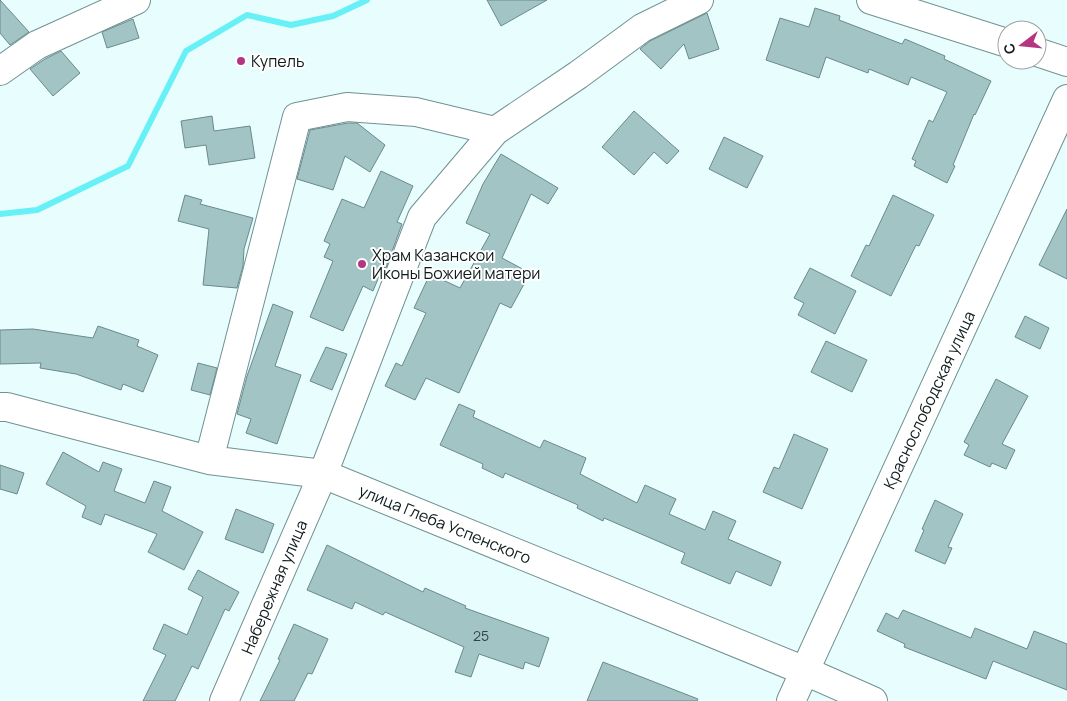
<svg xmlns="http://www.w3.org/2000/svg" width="1067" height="701" viewBox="0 0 1067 701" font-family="Manrope,sans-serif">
	<rect width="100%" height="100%" fill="#e8fdfd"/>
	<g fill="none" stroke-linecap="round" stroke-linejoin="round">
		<!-- stream -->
		<path stroke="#67f1f7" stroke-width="6" d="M0 214 37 210 128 166 186 51 247 15 291 25 333 16 367 0"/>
	</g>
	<!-- building -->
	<path fill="#a3c4c5" stroke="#6a8a8b" d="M0 0 29 32 10 45 0 33Z
		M487 0H547L501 26Z
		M815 8 840 16 839 20 902 44 905 39 945 56 944 59 991 81 975 115 974 114 953 165 955 166 947 183 914 166 916 161 912 159 929 120 933 122 947 92 911 77 908 85 869 69 868 73 826 57 819 78 766 60 780 18 809 27Z
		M707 13 719 49 689 59 684 44 661 69 640 49 650 41Z
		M133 19 139 38 107 48 102 32Z
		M61 51 80 73 53 96 30 69 45 59Z
		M634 111 679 151 667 164 654 152 634 175 602 147Z
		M212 116 214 131 250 126 255 158 209 165 206 145 185 148 181 121Z
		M348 123H357L385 145 370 172 345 156 333 190 297 179 310 130Z
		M724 137 763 156 747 188 709 169Z
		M501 154 558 188 548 204 531 194 502 258 530 273 511 308 500 303 459 393 426 378 415 400 385 386 396 363 402 366 426 313 414 308 430 274 460 288 490 234 466 223 483 184Z
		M381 171 413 186 397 222 402 224 386 268 383 267 373 291 363 286 343 331 310 317 333 261 324 257 330 244 324 241 342 199 364 208Z
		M185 195 202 200 200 204 253 218 244 249 243 266 237 288 203 285 209 229 178 221Z
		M893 195 934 215 919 246 916 245 891 296 851 276 866 245 869 246Z
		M1067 209V279L1039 265Z
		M810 268 856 291 835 334 798 315 804 303 794 298Z
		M273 304 293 312 275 366 301 375 277 444 246 433 251 419 237 414 247 376Z
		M1025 316 1049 328 1040 349 1015 337Z
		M98 326 139 340 137 346 158 355 143 392 123 384 121 390 76 374 40 368 41 363 0 364V330L33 329 93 338Z
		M826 341 867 360 852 392 811 372Z
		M326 347 347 354 332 390 310 381Z
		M198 363 217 368 210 395 191 390Z
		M996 379 1028 396 1002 444 1015 450 1006 469 992 463 990 467 964 455 969 445 964 442Z
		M459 404 475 411 473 417 540 448 544 440 586 458 580 474 637 503 645 485 676 499 669 514 705 530 713 511 736 521 728 539 781 562 771 586 736 571 730 584 681 563 685 553 604 518 603 521 577 508 578 505 505 473 503 478 482 468 483 464 440 445Z
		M794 434 828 449 802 509 763 492 774 467 779 469Z
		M63 452 99 472 103 462 122 469 114 491 145 503 154 481 171 487 162 511 203 532 184 570 148 552 157 534 105 514 101 525 82 517 86 506 46 484Z
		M0 465 24 473 17 494 0 489Z
		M935 500 963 514 948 547 952 548 945 564 915 551 924 530 922 529Z
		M236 509 274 524 263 553 225 539Z
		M327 545 423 592 425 588 466 606 465 608 549 638 539 667 525 662 523 669 479 654 471 677 455 672 464 647 385 612 383 615 355 602 352 609 307 590Z
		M198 570 239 592 229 611 225 609 198 669 192 666 175 701H143L166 655 153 649 164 624 187 635 203 597 188 589Z
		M903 610 971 638 975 628 1027 649 1034 631 1067 644V690L993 661 986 679 904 647 905 644 877 631 886 613 898 619Z
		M294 624 328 639 312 674 308 673 294 701H260L280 660 278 659Z
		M603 662 698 699 697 701H587Z"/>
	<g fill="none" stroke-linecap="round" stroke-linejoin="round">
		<!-- minor casing -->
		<g stroke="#719192" stroke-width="30">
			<path id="minor" d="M871 0 1007 43
				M1037 52 1067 62
				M0 71 37 45 136 0
				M0 407H7L209 460 323 474 805 671 873 701
				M209 460 297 117 347 107 416 112 495 131 578 75 642 28 699 0
				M224 701 323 474 422 217 495 131
				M791 701 1067 99"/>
		</g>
		<!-- minor -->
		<use href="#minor" stroke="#fff" stroke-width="28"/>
	</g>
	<!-- markers -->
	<g fill="#b63580" stroke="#fff" stroke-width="2">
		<circle cx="241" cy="61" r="5"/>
		<circle cx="362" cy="264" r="5"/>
	</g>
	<g text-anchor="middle" stroke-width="4" stroke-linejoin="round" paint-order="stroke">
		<!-- number labels -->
		<g font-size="14" fill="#334446">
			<text x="481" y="641">25</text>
		</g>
		<!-- poi labels -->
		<g font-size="16" fill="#0e1a1b" stroke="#fff" text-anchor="start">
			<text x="251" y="67">Купель</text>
			<text x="372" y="261">Храм Казанскои<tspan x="372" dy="18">Иконы Божией матери</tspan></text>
		</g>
		<!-- street labels -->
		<g font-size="16" fill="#0e1a1b" stroke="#fff">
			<text transform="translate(929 400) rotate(-65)" y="6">Краснослободская улица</text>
			<text transform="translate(445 524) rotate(22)" y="6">улица Глеба Успенского</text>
			<text transform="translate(274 587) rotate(-67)" y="6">Набережная улица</text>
		</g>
	</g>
	<!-- north arrow -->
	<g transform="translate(1022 45) rotate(254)"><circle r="24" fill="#ffffff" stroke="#9fa3a4"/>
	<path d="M0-4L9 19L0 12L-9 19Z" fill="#b63580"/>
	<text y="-8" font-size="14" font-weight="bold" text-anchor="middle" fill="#0e1a1b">С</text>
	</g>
</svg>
